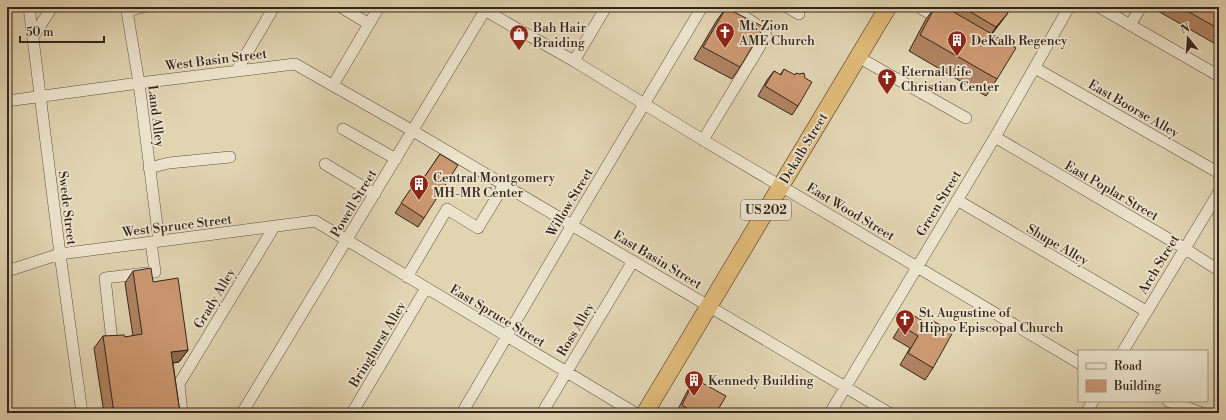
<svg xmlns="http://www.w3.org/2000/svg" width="1226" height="420" viewBox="0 0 1226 420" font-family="'Libre Bodoni',serif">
	<rect width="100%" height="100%" fill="#e1d4b1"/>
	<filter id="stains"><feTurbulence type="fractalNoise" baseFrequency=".005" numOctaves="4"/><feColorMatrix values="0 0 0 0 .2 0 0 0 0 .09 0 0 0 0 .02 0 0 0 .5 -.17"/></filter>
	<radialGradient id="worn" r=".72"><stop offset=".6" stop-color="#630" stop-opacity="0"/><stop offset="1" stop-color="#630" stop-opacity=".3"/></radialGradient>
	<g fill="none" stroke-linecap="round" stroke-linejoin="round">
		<!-- minor casing -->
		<g stroke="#5f5142" stroke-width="12">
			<path id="minor" d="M29 7 60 254 82 413
				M143 7 127 11 139 83 159 241
				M341 7 369 24
				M479 7 574 61 703 140 1079 363
				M787 7 799 14
				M1099 7 1219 76
				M922 9 943 21
				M1130 25 1141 7
				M33 37 52 7
				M858 57 966 118
				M574 61 606 7
				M1035 68 1219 173
				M237 70 274 7
				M333 85 379 7
				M7 101 139 83 295 64 413 131 889 413
				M343 129 396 159
				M995 137 1184 248 1215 268
				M703 140 766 36 764 30 760 27 730 7
				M325 164 375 194
				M149 168 169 163 230 157
				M957 200 1146 311
				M7 271 60 254 315 221 635 413
				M407 277 447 209 478 228 504 185
				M112 341 105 278 155 272 151 242
				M1123 351 1219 192
				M1168 401 1202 413
				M182 413 179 384 274 227
				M242 413 487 7
				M352 413 426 288
				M462 413 572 225 702 7
				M542 413 633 261
				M830 413 995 137 1069 7
				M1086 413 1093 401"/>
		</g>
		<!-- highway casing -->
		<g stroke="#34251d" stroke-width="18">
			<path id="highway" d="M645 413 888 7"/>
		</g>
		<!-- minor -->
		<use href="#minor" stroke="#ece3cc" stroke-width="11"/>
		<!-- highway -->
		<use href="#highway" stroke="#e0ba78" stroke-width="17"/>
	</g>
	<!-- wall -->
	<path fill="#af8361" stroke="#34251d" d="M935 7H945L951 11 953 7H1011L1007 14 992 34 997 79 986 96 909 51 926 19Z
		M1151 7H1219V46Z
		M726 8 740 67 732 79 694 59 717 20Z
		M784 69 798 106 792 115 758 96 767 80 774 71 780 75Z
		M440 154 424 218 418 227 395 213 419 177 423 179Z
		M133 271 153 282 188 350 179 362 173 363 180 413H104L94 348 103 336 125 337 133 336 125 283Z
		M909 313 933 368 925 380 900 365 910 348 893 338 901 325Z
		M695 379 716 413H676L689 388Z"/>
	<!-- shaded-wall -->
	<path fill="#8f6a4f" stroke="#34251d" d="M1007 14 998 26 988 39 996 27Z
		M188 350 179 362 163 364 171 352Z"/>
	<!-- building -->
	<path fill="#cc9871" stroke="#34251d" d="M935 7H945L1016 48 997 79 920 35Z
		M962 7H1011L1007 14 996 27Z
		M1180 7H1219V29Z
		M726 8 764 27 740 67 703 47Z
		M784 69 795 75 796 73 799 74 804 73 805 78 812 82 798 106 765 86 774 71 781 75Z
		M440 154 458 165 424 218 401 203 419 177 423 179Z
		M151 268 153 282 178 278 188 350 171 352 180 413H114L103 336 124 335 125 337 142 334 133 271Z
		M909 313 930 325 933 321 953 332 933 368 908 353 918 336 902 326Z
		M695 379 726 396 716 413H695L682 405Z"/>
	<!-- icons -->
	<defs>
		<g id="church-pin" transform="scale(1)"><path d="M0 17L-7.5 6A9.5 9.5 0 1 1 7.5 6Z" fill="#8f2418" stroke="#ece3cc"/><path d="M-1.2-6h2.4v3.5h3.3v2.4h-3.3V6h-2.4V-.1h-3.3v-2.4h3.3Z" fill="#fff"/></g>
		<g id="shop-pin" transform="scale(1)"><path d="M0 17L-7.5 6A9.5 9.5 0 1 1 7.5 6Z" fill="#8f2418" stroke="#ece3cc"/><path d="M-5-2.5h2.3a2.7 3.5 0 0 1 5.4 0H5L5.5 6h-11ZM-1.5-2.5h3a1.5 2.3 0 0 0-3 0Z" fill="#fff"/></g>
		<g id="building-pin" transform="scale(1)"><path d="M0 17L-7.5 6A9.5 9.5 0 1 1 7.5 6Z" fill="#8f2418" stroke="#ece3cc"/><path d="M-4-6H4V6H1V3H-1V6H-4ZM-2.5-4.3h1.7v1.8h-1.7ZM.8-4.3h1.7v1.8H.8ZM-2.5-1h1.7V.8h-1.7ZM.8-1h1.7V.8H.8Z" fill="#fff"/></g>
	</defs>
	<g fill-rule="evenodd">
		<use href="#church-pin" x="725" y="32"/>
		<use href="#shop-pin" x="519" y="34"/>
		<use href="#building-pin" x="957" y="40"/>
		<use href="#church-pin" x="887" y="78"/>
		<use href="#building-pin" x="419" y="184"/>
		<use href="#church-pin" x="905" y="319"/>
		<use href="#building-pin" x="694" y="380"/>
	</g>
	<g text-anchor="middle" stroke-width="3.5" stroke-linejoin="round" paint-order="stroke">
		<!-- shield labels -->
		<rect fill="#ece3cc" stroke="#6b5e52" stroke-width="1" x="741" y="200" width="50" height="20" rx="3"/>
		<g font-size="12" font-weight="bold" fill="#34251d">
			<text x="766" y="214">US 202</text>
		</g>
		<!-- poi labels -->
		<g font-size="13" fill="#34251d" stroke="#ece3cc" text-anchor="start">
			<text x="739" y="30">Mt. Zion<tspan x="739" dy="15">AME Church</tspan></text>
			<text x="533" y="32">Bah Hair<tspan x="533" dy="15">Braiding</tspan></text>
			<text x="971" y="45">DeKalb Regency</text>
			<text x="901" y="76">Eternal Life<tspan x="901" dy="15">Christian Center</tspan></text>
			<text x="433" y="182">Central Montgomery<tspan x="433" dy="15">MH-MR Center</tspan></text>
			<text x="919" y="317">St. Augustine of<tspan x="919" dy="15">Hippo Episcopal Church</tspan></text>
			<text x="708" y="385">Kennedy Building</text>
		</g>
		<!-- street labels -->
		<g font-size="13" fill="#34251d" stroke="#ece3cc">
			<text transform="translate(216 59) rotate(-7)" y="5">West Basin Street</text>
			<text transform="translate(1134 108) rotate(30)" y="5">East Boorse Alley</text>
			<text transform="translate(157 116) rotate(83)" y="5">Land Alley</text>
			<text transform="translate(803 148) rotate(-59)" y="5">Dekalb Street</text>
			<text transform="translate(1112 190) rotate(30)" y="5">East Poplar Street</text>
			<text transform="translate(569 202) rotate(-59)" y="5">Willow Street</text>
			<text transform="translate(353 203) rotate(-59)" y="5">Powell Street</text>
			<text transform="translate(938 203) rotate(-59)" y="5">Green Street</text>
			<text transform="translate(68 208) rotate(83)" y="5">Swede Street</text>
			<text transform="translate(851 211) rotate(31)" y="5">East Wood Street</text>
			<text transform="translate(177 225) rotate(-7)" y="5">West Spruce Street</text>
			<text transform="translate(1058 244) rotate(30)" y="5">Shupe Alley</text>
			<text transform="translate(658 259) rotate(31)" y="5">East Basin Street</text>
			<text transform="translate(1158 264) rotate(-59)" y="5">Arch Street</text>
			<text transform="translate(214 298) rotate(-59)" y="5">Grady Alley</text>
			<text transform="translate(498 315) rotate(31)" y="5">East Spruce Street</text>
			<text transform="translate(575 329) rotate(-59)" y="5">Ross Alley</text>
			<text transform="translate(377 344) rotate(-59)" y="5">Bringhurst Alley</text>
		</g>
	</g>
	<!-- margin -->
	<rect width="1226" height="420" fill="none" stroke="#e1d4b1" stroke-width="24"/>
	<rect x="8" y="8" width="1210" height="404" fill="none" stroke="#34251d" stroke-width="2"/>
	<rect x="12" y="12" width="1202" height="396" fill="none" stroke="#34251d"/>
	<!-- legend -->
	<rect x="1078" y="350" width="130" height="52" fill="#ece3cc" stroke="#a29786"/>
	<rect x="1086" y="363" width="20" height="6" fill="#ece3cc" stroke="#a29786"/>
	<text x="1114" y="370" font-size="12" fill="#34251d">Road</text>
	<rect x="1086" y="380" width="20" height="12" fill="#cc9871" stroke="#a29786"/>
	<text x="1114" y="390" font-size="12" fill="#34251d">Building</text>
	<!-- north arrow -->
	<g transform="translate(1188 38) rotate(343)" stroke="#ece3cc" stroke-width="3" paint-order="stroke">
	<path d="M0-3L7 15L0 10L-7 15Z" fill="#34251d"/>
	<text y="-6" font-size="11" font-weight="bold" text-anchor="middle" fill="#34251d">N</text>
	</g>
	<!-- scale -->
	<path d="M20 36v6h84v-6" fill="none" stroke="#34251d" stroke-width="2"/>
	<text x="26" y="36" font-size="12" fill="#34251d" stroke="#ece3cc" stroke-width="3" paint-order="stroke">50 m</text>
	<rect width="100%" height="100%" filter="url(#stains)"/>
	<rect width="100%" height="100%" fill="url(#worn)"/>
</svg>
